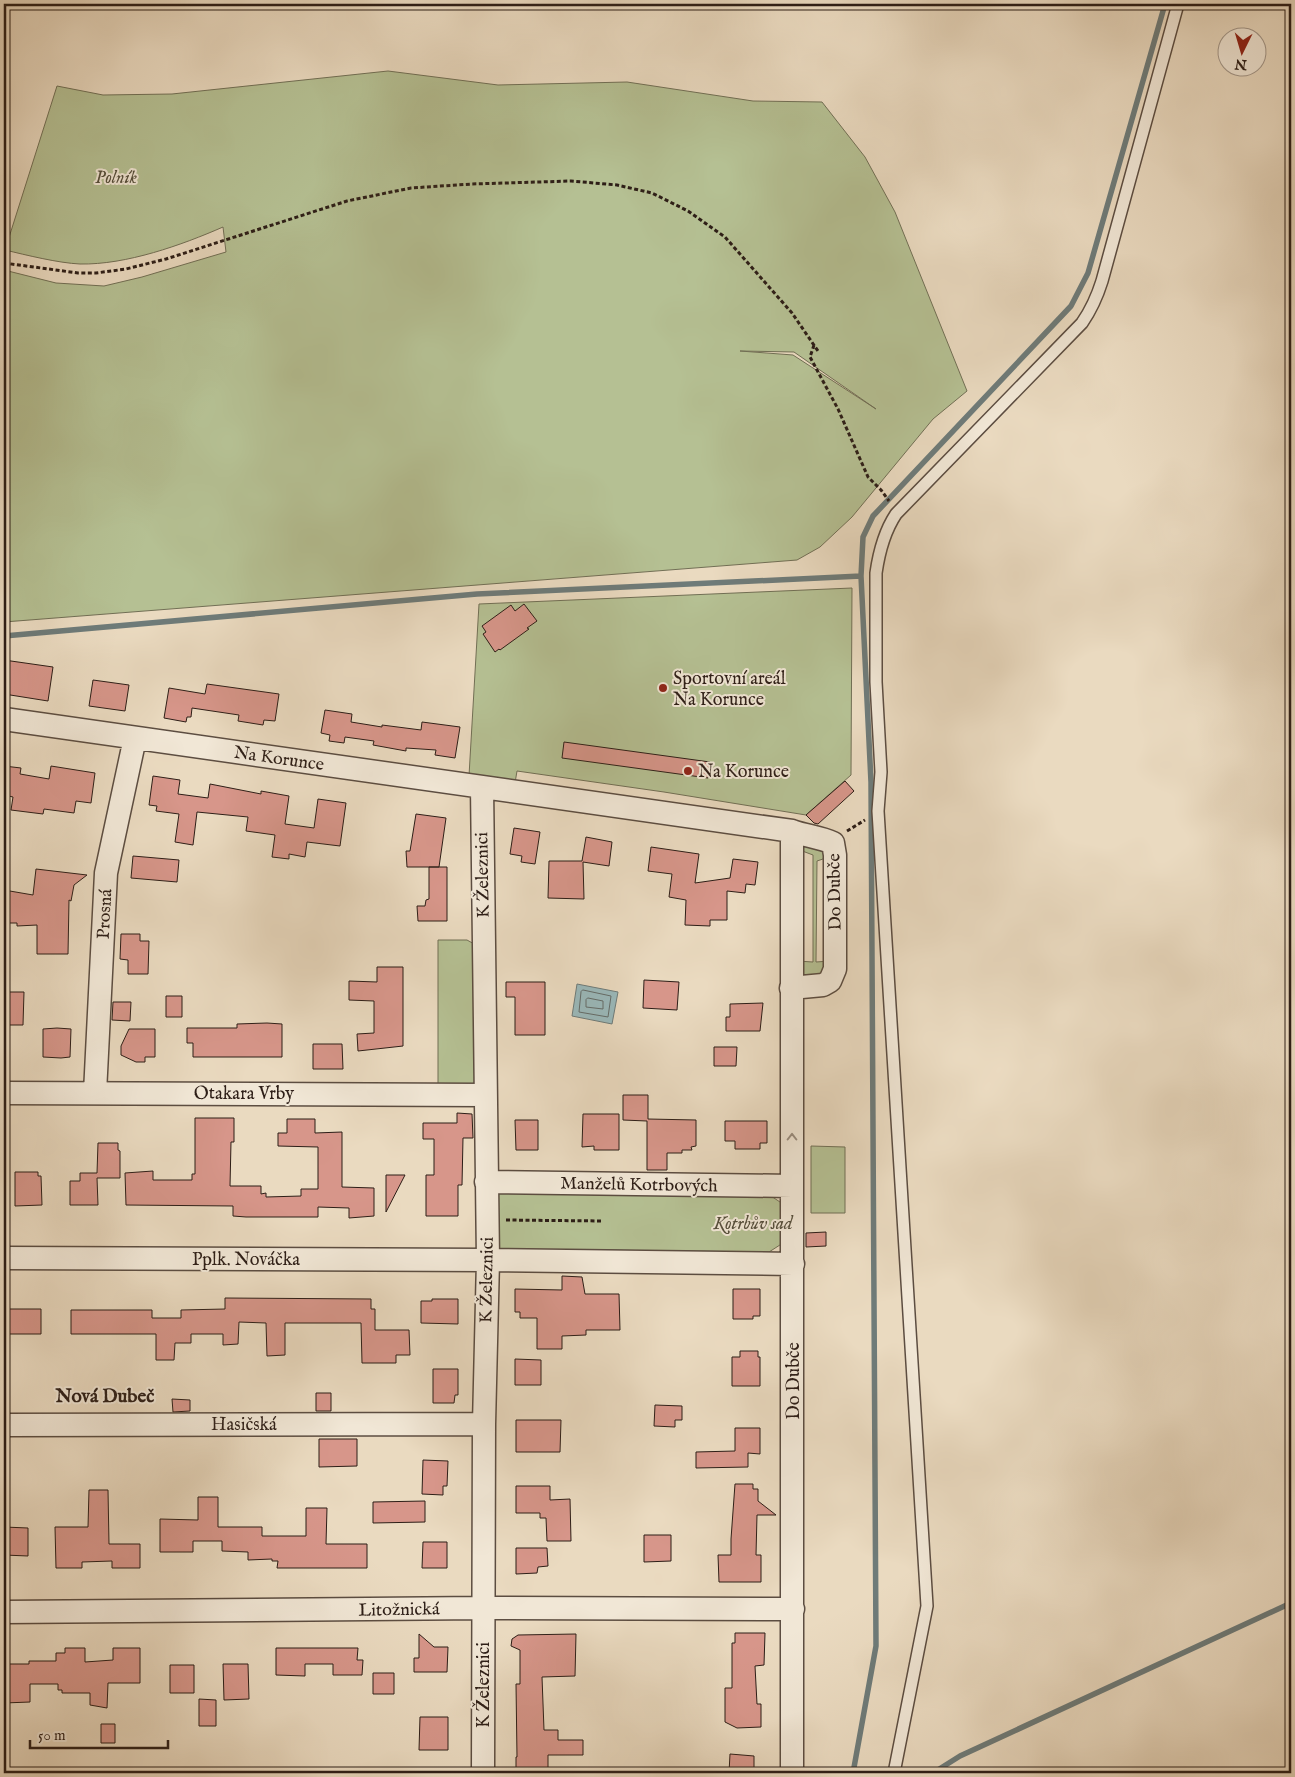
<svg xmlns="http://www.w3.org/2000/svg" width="1295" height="1777" viewBox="0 0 1295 1777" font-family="'IM FELL English',serif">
	<rect width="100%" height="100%" fill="#eadac0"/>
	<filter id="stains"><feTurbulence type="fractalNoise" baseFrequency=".004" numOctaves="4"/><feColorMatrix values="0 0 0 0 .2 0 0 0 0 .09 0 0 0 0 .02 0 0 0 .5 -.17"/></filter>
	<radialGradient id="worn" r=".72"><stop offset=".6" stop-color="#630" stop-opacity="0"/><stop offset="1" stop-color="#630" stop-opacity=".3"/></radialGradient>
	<!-- green -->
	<path fill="#b5c093" stroke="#716f55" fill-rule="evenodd" d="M388 71 498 85 627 82 753 101 822 102 865 157 895 212 967 391 933 419 852 517 820 547 797 560 4 622V270L56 283 104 286 142 277 226 252 223 227C182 245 126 265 80 264 58 263 26 255 5 250L57 86 103 95 172 94ZM740 351 794 352 876 409 793 355Z
		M852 588 851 775 806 815 664 792 517 771 515 783 469 776 479 604Z
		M817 843 826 855 823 859 817 861 816 962 830 961 827 974 804 979 797 961 813 962V855L797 849 806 844Z
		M438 940H467L476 945 475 1083 474 1087 438 1088Z
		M811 1146 845 1147V1213H811Z
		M495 1192 768 1194 783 1204V1243L769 1252 495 1249Z"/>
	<!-- water -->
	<path fill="#9ab9bb" stroke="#6e7b79" d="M577 984 618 992 612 1024 572 1016Z"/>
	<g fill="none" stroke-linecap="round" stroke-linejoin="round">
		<!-- shore -->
		<path stroke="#646c69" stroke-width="1" d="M583 990 611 996 608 1017 579 1012 581 992Z
			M588 998 603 1001V1009L586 1007V1000Z"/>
		<!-- stream -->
		<path stroke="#6e7b79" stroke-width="5.5" d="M4 636 477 594 861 576
			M853 1773 876 1646 871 782 861 576 863 537 873 516 1071 306 1088 273 1165 4
			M933 1773 960 1756 1291 1603"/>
	</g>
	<!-- building -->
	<path fill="#d7968a" stroke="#2d1e17" d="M524 604 537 621 527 628 529 629 500 650 499 649 495 652 483 634 486 632 482 626 511 605 515 611Z
		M4 660 53 667 48 701 4 694Z
		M93 680 129 685 125 711 89 706Z
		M207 684 279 694 275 721 264 720 263 725 238 721 239 715 192 708 191 717H187L186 722 164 718 169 688 205 694Z
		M325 710 352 714 351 722 382 727V725L421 730 422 722 460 727 455 758 435 755 436 750 406 748V751L373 745 374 741 345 737 344 743 329 741 330 735 321 733Z
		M564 742 710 762 708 778 562 758Z
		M4 766 21 768 20 774 49 779 51 766 95 773 91 803 76 801 74 813 44 809 43 814 11 810 13 797 4 795Z
		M153 776 180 780 178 794 208 798 210 784 261 794V791L289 796 285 824 314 828 318 799 346 803 340 846 307 842 305 857 289 854V859L272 857 275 835 246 831 248 817 197 812 193 845 175 842 179 814 156 811 157 806 149 805Z
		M845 781 854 791 818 824 814 823 806 815Z
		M416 814 446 818 439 867H407L406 851H410Z
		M514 828 540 832 535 864 521 862 522 856 510 854Z
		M586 837 612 842 609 866 583 862 584 899 548 898 549 861H582Z
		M651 847 699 854 695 883 730 878 733 859 758 862 755 885 746 884 745 893 727 891V920H710V926L685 925 686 900 669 897 672 874 648 871Z
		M133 856 179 860 177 882 131 878Z
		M429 867H447V921H418L417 906H425L426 900 429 899Z
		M36 869 87 875 74 885 71 901 69 900 68 954H37V925L17 926V923H4V890L33 895Z
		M121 934H140V941H149L148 974H128V960L120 959Z
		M377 967H403V1046L358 1051 357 1034 374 1033V1001L349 1000V981L377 982Z
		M644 980 679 982 677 1010 643 1008Z
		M506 982H545V1035H515V997H506Z
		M4 992H24L23 1025H4Z
		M166 996H182V1017H166Z
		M113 1002H131L130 1021 112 1020Z
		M763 1003 760 1031H726V1017H730V1004Z
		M267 1023 282 1024V1057H193V1043H187V1028H237V1024Z
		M57 1028 71 1029 70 1057 61 1058 43 1057V1029Z
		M129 1029H155V1057H145V1062H136L121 1055V1046Z
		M313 1044H342L343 1069H313Z
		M714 1047H737L736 1066H714Z
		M623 1095H648V1119L696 1120V1146L691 1147 692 1150H682V1153H667V1170H647V1121L623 1120Z
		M457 1113 472 1114 473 1138H463L462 1185H458V1216H426V1175H434V1139H423V1123H457Z
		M583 1114H619V1150H594V1146L582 1147Z
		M195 1118H234V1142H231L230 1186H261V1194L266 1193V1197L301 1196V1189H318V1147L278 1146V1133H287V1119H315V1133L342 1132V1187L374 1188V1216L349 1218V1208L318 1207V1217H246L233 1216V1206L126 1205 125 1173 153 1171V1180H192V1174H195Z
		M515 1120H538V1150H516Z
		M725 1121H767V1143H760V1149H735V1141H725Z
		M98 1143H118V1150L120 1151V1178H97L98 1205H70V1181H80V1173H97Z
		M15 1172H38V1176H41L42 1205 15 1206Z
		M386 1175H405L386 1212Z
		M826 1232V1246L806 1247V1233Z
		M562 1276 582 1277 585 1294H619L620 1330H586V1335L562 1336V1349H537V1318H520V1312H515V1289L562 1290Z
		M733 1289H760V1316H753V1319H733Z
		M225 1298 371 1299V1309H375V1330H409L410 1355H396V1363H362L361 1323H285V1355L267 1356 266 1323 239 1322 238 1344 223 1345V1334H191V1343H175L174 1360H156V1334H71V1310H152V1318H181V1310L225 1309Z
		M432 1299H458V1324L421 1323V1301H432Z
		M6 1309H41V1334H6Z
		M740 1351H758V1357H760V1386H732V1357H740Z
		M515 1359 541 1360V1385H515Z
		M433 1369H458V1395H455L454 1403H433Z
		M316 1393H331V1411H316Z
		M172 1399 190 1400V1411L173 1412Z
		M655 1405 682 1406V1420H675V1427L654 1426Z
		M516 1420H561L560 1452H516Z
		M735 1428H760V1454L748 1453V1467L696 1468V1452L735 1451Z
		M319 1439H357V1466L319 1467Z
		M423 1460 448 1461 447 1486H443V1495L422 1494Z
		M735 1484H753V1489H758V1501L776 1515H757L756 1555H761V1582H719L718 1555H731V1539Z
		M516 1486H550V1500L570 1499 571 1541H547L546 1518H540V1513H516Z
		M89 1490H108L109 1544H140V1568H112V1561L82 1562V1568H56L55 1527H88Z
		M198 1497H218V1527H262V1536H306V1508H327L326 1544H367V1568H277L278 1561H272V1559L248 1560V1552L222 1551V1541H193V1552H160V1519L198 1520Z
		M425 1501V1522L373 1523V1502Z
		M4 1527 28 1528V1556L4 1555Z
		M644 1535H671V1561L644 1562Z
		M423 1542H447V1568H422Z
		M516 1548H547L548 1566 538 1567 537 1573 516 1574Z
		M735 1633H765L764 1665 755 1666 757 1704H761V1727L737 1728 725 1722V1688H732V1643H735Z
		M419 1634 434 1647H448L447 1672H414V1658H419Z
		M576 1634 575 1676 542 1677 544 1730H558V1740H583V1755H548V1773H516V1757H517L516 1684H520V1650L511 1646 512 1639 518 1635Z
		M65 1648H85V1662L113 1660V1648H140V1683H108L107 1708 90 1705V1693H62V1690H58V1684H30V1702L4 1703V1664H29V1661H56V1653H65Z
		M276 1648H358L357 1660H363L362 1675H333V1664H305V1676L276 1675Z
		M223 1664H248L249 1699 224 1700Z
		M170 1665H194V1693H170Z
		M373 1673H394V1694H373Z
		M199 1699 216 1700V1726H199Z
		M420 1717H448V1750H419Z
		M101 1724H115V1743H101Z
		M730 1754 754 1756V1773H729Z"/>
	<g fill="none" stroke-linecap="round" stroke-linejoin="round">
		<!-- service casing -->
		<g stroke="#5c4d41" stroke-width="14">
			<path id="service" d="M894 1773 927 1606 878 811 881 772 876 682V573C879 552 884 532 896 514L1082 323C1091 310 1097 297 1102 281L1178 4"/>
		</g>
		<!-- minor casing -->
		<g stroke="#5c4d41" stroke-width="25">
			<path id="minor" d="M4 719 792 831C806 836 820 837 833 843L835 855V969L830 981 823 985 791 988
				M482 787 488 1260 484 1424 483 1773
				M4 1093 485 1095
				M95 1093 106 873 135 738
				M486 1182 792 1186
				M4 1258 488 1260 793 1264
				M4 1425 484 1424
				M4 1612 482 1608 793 1609
				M792 1773V831"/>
		</g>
		<!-- path -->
		<path stroke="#2d1e17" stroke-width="3" stroke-dasharray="4 2.5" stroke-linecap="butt" d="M4 263 78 273H96L126 269 166 259 347 201 411 188 472 184 571 181 617 185 652 193 688 211 725 237 792 313 818 351
			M814 345 810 357 838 409 868 477 881 490 889 501
			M847 831 865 820
			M506 1220 603 1221"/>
		<!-- service -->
		<use href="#service" stroke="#f1e7d6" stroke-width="11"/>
		<!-- minor -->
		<use href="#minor" stroke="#f1e7d6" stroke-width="22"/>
	</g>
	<!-- one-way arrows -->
	<defs><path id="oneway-chevron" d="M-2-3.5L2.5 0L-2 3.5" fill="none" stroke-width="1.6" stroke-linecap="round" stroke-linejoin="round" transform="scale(1.25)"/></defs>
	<use stroke="#998d80" href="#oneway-chevron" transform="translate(792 1137) rotate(-90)"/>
	<!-- markers -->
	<g fill="#8f2418" stroke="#f1e7d6" stroke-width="2">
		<circle cx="663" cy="688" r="5"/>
		<circle cx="688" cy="771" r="5"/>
	</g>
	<g text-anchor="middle" stroke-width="4" stroke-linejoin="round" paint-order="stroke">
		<!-- park labels -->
		<g font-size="18" font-style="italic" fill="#564f3c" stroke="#f1e7d6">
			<text x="116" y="183">Polník</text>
			<text x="753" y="1229">Kotrbův sad</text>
		</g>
		<!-- poi labels -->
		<g font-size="18" fill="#2d1e17" stroke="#f1e7d6" text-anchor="start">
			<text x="673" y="684">Sportovní areál<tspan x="673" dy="21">Na Korunce</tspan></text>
			<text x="698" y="777">Na Korunce</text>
		</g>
		<!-- street labels -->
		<g font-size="18" fill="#2d1e17" stroke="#f1e7d6">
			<text transform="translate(279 758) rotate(8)" y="6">Na Korunce</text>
			<text transform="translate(482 875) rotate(-91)" y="6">K Železnici</text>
			<text transform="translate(834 892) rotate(-91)" y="6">Do Dubče</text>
			<text transform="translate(104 914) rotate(-87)" y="6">Prosná</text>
			<text x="244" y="1099">Otakara Vrby</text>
			<text transform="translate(639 1184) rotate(1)" y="6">Manželů Kotrbových</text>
			<text x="246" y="1265">Pplk. Nováčka</text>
			<text transform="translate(486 1280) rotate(-89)" y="6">K Železnici</text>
			<text transform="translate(793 1381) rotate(-90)" y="6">Do Dubče</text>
			<text x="244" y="1430">Hasičská</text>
			<text transform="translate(399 1609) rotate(-1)" y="6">Litožnická</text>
			<text transform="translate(483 1685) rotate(-90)" y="6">K Železnici</text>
		</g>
		<!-- neighbourhood labels -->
		<g font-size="19" font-weight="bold" fill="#2d1e17" stroke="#f1e7d6">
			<text x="105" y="1402">Nová Dubeč</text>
		</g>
	</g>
	<!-- margin -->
	<rect width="1295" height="1777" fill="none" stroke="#eadac0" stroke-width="20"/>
	<rect x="5" y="5" width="1285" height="1767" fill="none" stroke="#2d1e17" stroke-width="2.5"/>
	<rect x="10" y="10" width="1275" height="1757" fill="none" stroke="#2d1e17"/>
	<!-- north arrow -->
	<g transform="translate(1242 52) rotate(185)"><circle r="24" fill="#f1e7d6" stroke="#a3978a"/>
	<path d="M0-4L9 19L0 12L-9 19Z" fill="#8f2418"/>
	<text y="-8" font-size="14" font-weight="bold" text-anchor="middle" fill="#2d1e17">N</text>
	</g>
	<!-- scale -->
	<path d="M30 1740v8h138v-8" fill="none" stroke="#2d1e17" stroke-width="2.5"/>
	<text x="38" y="1740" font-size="15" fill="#2d1e17" stroke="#f1e7d6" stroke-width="4" paint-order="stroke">50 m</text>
	<rect width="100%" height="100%" filter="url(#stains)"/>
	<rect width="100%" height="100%" fill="url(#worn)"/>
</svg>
